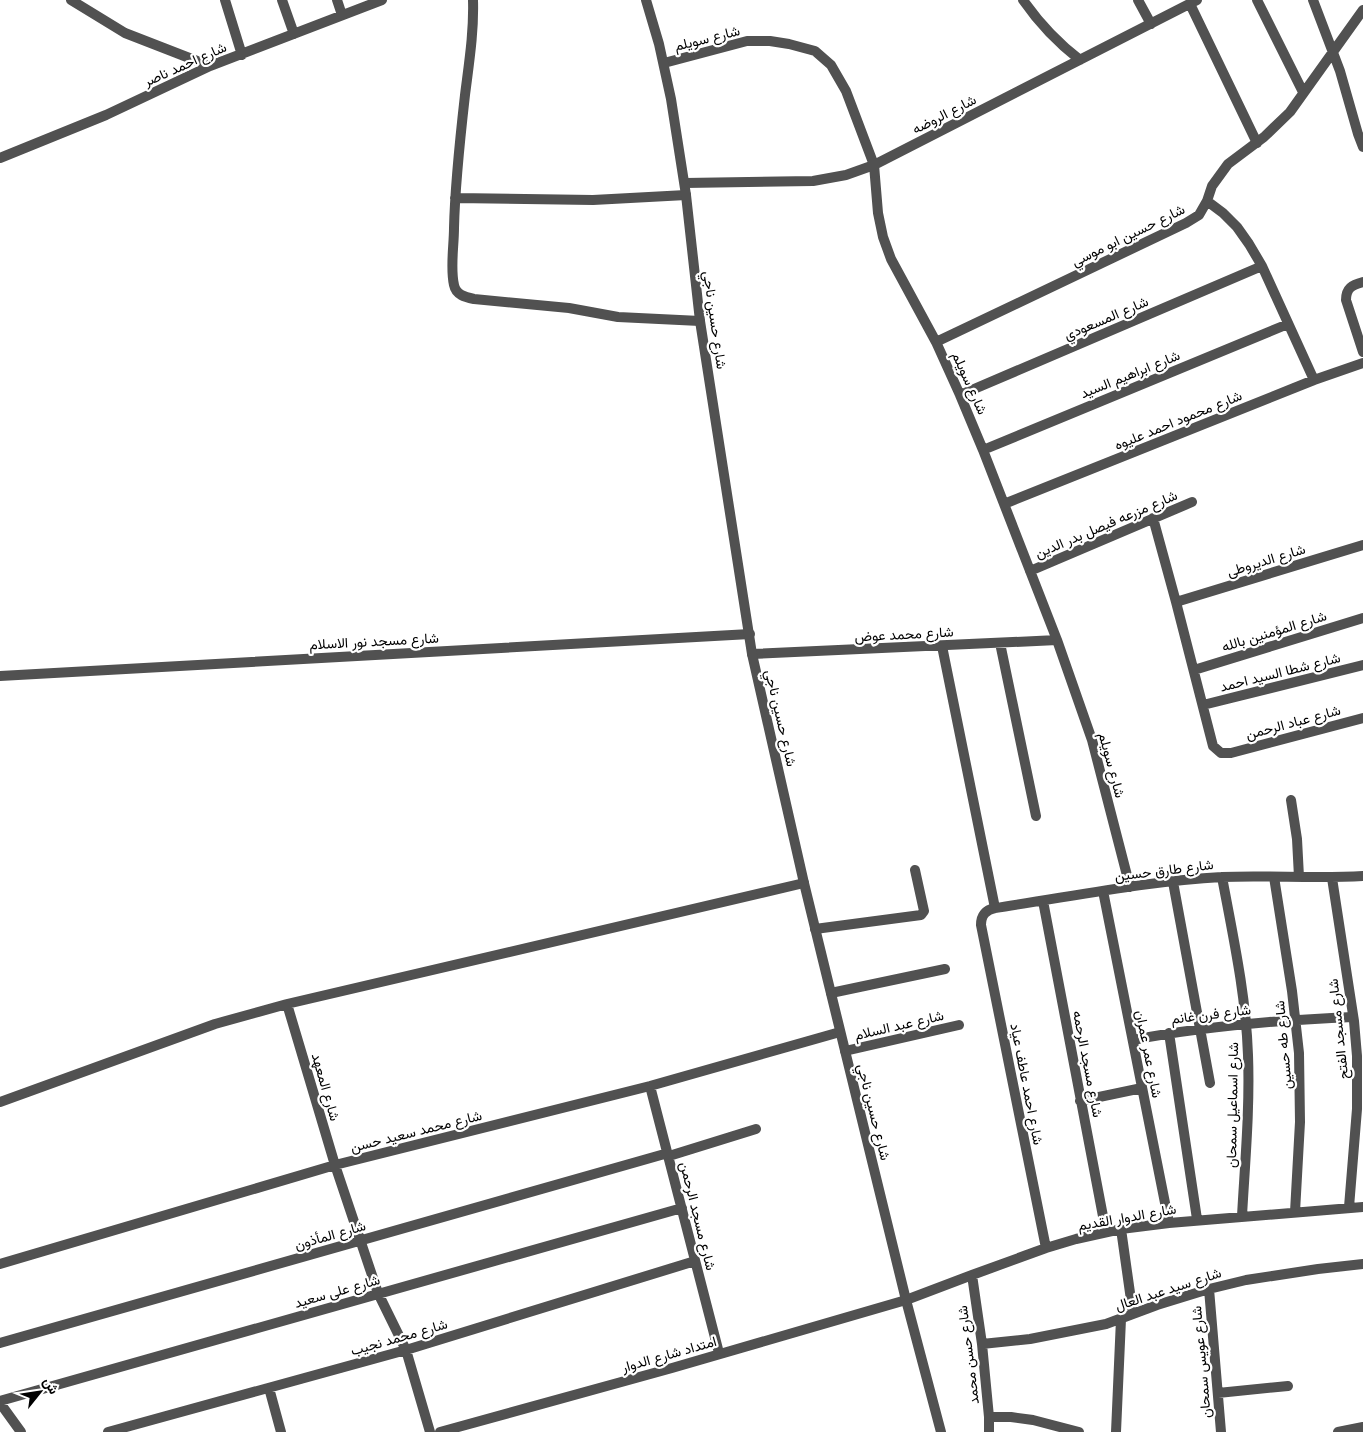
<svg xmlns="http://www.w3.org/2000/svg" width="1363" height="1432" viewBox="0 0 1363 1432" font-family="Quicksand,Vazirmatn,sans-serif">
	<rect width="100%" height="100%" fill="#fff"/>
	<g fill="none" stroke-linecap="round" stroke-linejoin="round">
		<!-- minor -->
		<path stroke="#515151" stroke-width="10" d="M71 0 125 33 210 66
			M225 0 242 55
			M282 0 294 34
			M337 0 342 15
			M473 0C474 32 469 63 465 95 460 139 455 183 454 228 454 246 450 268 454 285 456 295 465 297 474 299L569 308 618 317 700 321
			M1023 0C1039 23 1058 43 1080 60
			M1138 0 1151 24
			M1257 0 1303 92
			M1313 0 1340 71 1358 134 1363 147
			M1190 4 1257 143
			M664 63 747 41H770L789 44 815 51 831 65 846 91 874 165 878 213 883 237 891 259 936 342 960 395 983 450 1057 640 1092 740 1130 887
			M0 158 106 115 210 66 382 0
			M685 183 813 181 846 175 874 165 1197 0
			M455 198 593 200 686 195
			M1207 201 1223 213 1237 227 1249 244 1262 266 1314 380
			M1363 282C1352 285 1346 288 1346 300L1363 352
			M936 342 1186 223 1199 215 1207 201 1212 186 1228 164 1264 137 1290 112 1363 10
			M960 395 1262 266
			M983 450 1288 324
			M1004 504 1314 380 1363 363
			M1153 518 1176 602 1213 746 1221 753H1231L1363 718
			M1030 571 1192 502
			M1176 602 1363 545
			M1000 643 1036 816
			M942 646 995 908
			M752 654 1057 640
			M1194 670 1363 618
			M0 676 750 634
			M1203 705 1363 665
			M1291 800 1297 839 1299 877
			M1222 877C1233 936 1246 995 1248 1055 1250 1109 1245 1162 1242 1216
			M1274 877 1292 991 1299 1053 1300 1122 1295 1212
			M1332 878 1354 1021 1357 1056V1109L1349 1207
			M1173 882 1210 1083
			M1103 891 1169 1223
			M1043 901 1106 1232
			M815 929 921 915 924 911 915 870
			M831 993 945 969
			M287 1004 335 1165 378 1293 406 1350 430 1432
			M1169 1033 1197 1219
			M1133 1040C1206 1026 1279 1020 1353 1017
			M845 1051 959 1025
			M650 1086 719 1353
			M1080 1101 1142 1088
			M0 1102 215 1024 287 1004 804 883
			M669 1156 756 1129
			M1121 1229 1133 1314
			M1046 1248 981 925C981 915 986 910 995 908 1070 897 1146 881 1222 877 1269 875 1316 879 1363 876
			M0 1264 335 1165 650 1086 840 1032
			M972 1275 982 1344 989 1417V1432
			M1209 1289 1221 1432
			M0 1343 668 1153
			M982 1344 1030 1339 1106 1324 1157 1305 1209 1289 1246 1280 1318 1269 1363 1264
			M269 1388 281 1432
			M1218 1393 1288 1386
			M0 1401 682 1208
			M0 1403 21 1432
			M989 1417H1011L1033 1420 1079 1432
			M108 1432 406 1350 695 1261
			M440 1432 672 1368 906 1300 972 1275 1046 1248 1076 1239 1121 1229 1169 1223 1363 1207
			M1116 1432 1121 1319
			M1338 1432 1363 1427"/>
		<!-- tertiary -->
		<path stroke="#515151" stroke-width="10" d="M646 0 659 44 671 99 686 195 700 321 752 654 804 883 906 1300 941 1432"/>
	</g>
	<g text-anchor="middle" stroke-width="4.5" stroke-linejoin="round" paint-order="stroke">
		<!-- street labels -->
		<g font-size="14" fill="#000" stroke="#fff">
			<text transform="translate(707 38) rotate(-14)" y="5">شارع سويلم</text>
			<text transform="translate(185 64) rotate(-24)" y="5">شارع احمد ناصر</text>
			<text transform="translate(944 114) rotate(-27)" y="5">شارع الروضه</text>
			<text transform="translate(1128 235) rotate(-26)" y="5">شارع حسين ابو موسي</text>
			<text transform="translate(1106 318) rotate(-23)" y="5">شارع المسعودي</text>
			<text transform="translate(715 320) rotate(82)" y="5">شارع حسين ناجي</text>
			<text transform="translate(1130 374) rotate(-22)" y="5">شارع ابراهيم السيد</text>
			<text transform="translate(970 383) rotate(66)" y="5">شارع سويلم</text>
			<text transform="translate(1178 420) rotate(-22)" y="5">شارع محمود احمد عليوه</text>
			<text transform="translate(1106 524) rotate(-23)" y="5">شارع مزرعه فيصل بدر الدين</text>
			<text transform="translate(1266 560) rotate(-17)" y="5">شارع الديروطى</text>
			<text transform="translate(1274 631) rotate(-17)" y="5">شارع المؤمنين بالله</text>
			<text transform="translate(904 634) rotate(-3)" y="5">شارع محمد عوض</text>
			<text transform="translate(374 641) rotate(-3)" y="5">شارع مسجد نور الاسلام</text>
			<text transform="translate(1280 672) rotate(-14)" y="5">شارع شطا السيد احمد</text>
			<text transform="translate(781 718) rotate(77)" y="5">شارع حسين ناجي</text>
			<text transform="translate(1293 722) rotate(-15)" y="5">شارع عباد الرحمن</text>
			<text transform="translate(1112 765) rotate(75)" y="5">شارع سويلم</text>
			<text transform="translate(1164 870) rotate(-7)" y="5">شارع طارق حسين</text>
			<text transform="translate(1211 1014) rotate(-7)" y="5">شارع فرن غانم</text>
			<text transform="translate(899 1025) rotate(-13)" y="5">شارع عبد السلام</text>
			<text transform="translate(1338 1029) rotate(-96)" y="5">شارع مسجد الفتح</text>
			<text transform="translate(1283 1045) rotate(-95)" y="5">شارع طه حسين</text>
			<text transform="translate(1149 1054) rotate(79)" y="5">شارع عمر عمران</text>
			<text transform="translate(1088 1064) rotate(79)" y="5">شارع مسجد الرحمه</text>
			<text transform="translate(1027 1084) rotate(79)" y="5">شارع احمد عاطف عياد</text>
			<text transform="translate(326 1087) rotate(74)" y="5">شارع المعهد</text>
			<text transform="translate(1232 1105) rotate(-89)" y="5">شارع اسماعيل سمحان</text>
			<text transform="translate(874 1112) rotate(76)" y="5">شارع حسين ناجي</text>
			<text transform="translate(416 1131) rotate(-14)" y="5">شارع محمد سعيد حسن</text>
			<text transform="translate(698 1216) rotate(76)" y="5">شارع مسجد الرحمن</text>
			<text transform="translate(1127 1217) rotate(-10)" y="5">شارع الدوار القديم</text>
			<text transform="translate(330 1235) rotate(-16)" y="5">شارع المأذون</text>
			<text transform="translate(1168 1289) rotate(-18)" y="5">شارع سيد عبد العال</text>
			<text transform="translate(337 1291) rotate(-16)" y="5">شارع على سعيد</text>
			<text transform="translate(399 1337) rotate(-16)" y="5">شارع محمد نجيب</text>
			<text transform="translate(669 1354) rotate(-16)" y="5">امتداد شارع الدوار</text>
			<text transform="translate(968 1355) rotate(-97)" y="5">شارع حسن محمد</text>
			<text transform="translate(1201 1362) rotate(-95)" y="5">شارع عويس سمحان</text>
		</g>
	</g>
	<!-- north arrow -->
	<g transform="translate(40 1392) rotate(60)" stroke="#ffffff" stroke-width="4" paint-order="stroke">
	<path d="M0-4L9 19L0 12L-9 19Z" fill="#000000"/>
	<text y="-8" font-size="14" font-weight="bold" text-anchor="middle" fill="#000000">ش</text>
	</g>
</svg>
